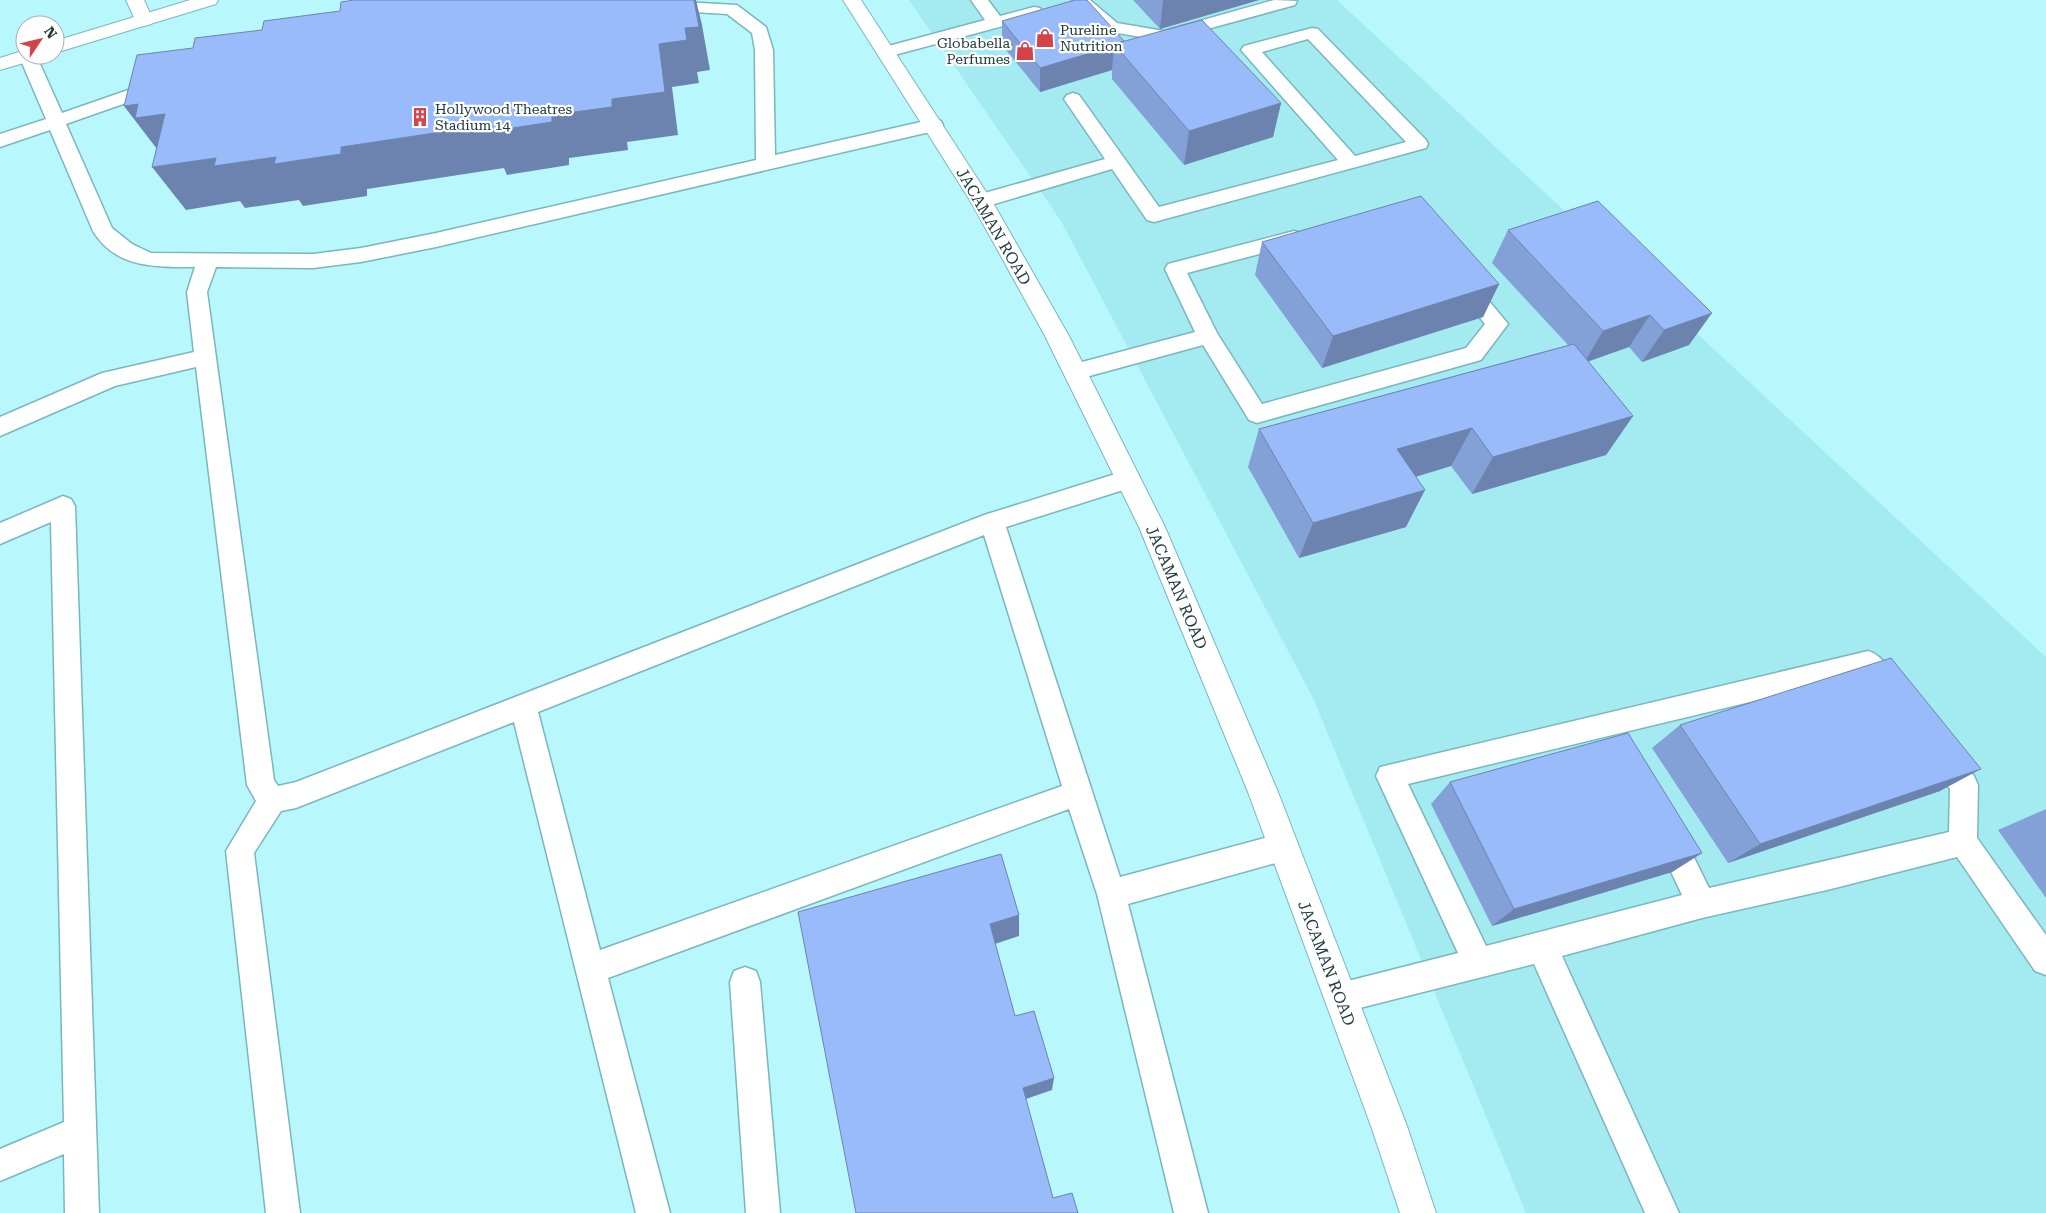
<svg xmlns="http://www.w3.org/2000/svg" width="2046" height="1213" viewBox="0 0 2046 1213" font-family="'Roboto Serif',serif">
	<rect width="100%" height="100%" fill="#b8f7fc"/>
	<!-- built -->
	<path fill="#a3ebf1" d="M909 0H1337L2046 657V1213H1526L1313 698 1061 221Z"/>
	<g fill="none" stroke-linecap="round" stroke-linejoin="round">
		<!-- lane casing -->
		<g stroke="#7ab7bc" stroke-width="3">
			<path id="lane" d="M971 0H988L1000 16 1034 7 1040 8 1042 12 1040 16 887 57 881 56 878 52 881 48 985 20Z
				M1072 0H1090L1117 23 1164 31 1274 0 1297 1 1295 5 1164 41 1106 31Z
				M665 1 737 5 766 27 773 50 775 155 934 119 941 121 943 125 941 129 934 131 436 247 361 262 313 268 216 267 207 292 274 780 278 786 296 782 984 515 1128 470 1136 472 1140 479 1136 486 1006 527 1120 877 1283 833 1293 837 1297 847 1293 857 1283 861 1128 904 1208 1213H1174L1097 894 1069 809 608 978 670 1213H636L514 722 296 808 281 811 254 853 300 1213H266L226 851 256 801 247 785 196 367 115 386 0 436V417L102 373 194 352 187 292 195 267C157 267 116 269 93 231L50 130 0 147V134L46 119 19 56 25 51V55H36L62 113 154 81 160 79 166 81 169 85 166 89 66 124 112 228 132 244 151 253 313 254 361 248 436 233 756 160 755 50 752 33 727 14 659 10 657 6 659 2ZM984 535 1062 786 600 950 538 712Z
				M1312 28 1318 29 1426 140 1428 144 1426 148 1154 222 1147 220 1112 169 981 208 974 206 971 201 974 196 1105 159 1064 99 1067 95 1073 93 1079 95 1159 207 1338 160 1241 50 1244 46ZM1308 39 1406 142 1355 156 1262 52Z
				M1294 231 1301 233 1304 238 1301 243 1187 273 1217 333 1262 404 1466 348 1485 324 1457 289 1454 284 1457 279 1464 277 1471 279 1508 324 1481 360 1257 423 1249 420 1203 345 1075 380 1067 378 1064 372 1067 366 1195 332 1165 269 1168 264Z
				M63 496 71 499 75 506 99 1213H65L64 1154 0 1181V1149L64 1122 51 522 0 544V523Z
				M1868 651C1884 656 1897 677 1904 692L1900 700 1891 704 1882 700 1862 675 1408 784 1486 946 1682 895 1654 835 1658 825 1668 821 1678 825 1709 888 1949 832 1950 789 1929 762 1926 753 1929 744 1939 741 1949 744 1974 776 1978 785 1977 838 2046 935V975L2035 971 1957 857 1827 890 1702 918 1562 956 1679 1213H1645L1534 964 1340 1013 1329 1009 1325 998 1329 987 1340 983 1458 953 1376 776 1380 767Z
				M745 967 756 971 760 982 780 1213H746L730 982 734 971Z"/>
		</g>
		<!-- street casing -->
		<g stroke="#7ab7bc" stroke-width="2">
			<path id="street" d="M126 0H144L153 20 151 24 144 26 137 24Z"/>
		</g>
		<!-- secondary casing -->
		<g stroke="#7ab7bc" stroke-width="2">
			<path id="secondary" d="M190 0H218L216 4 55 53V41Z
				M843 0H861L992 201 1069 336 1165 527 1278 792 1407 1126 1436 1213H1400L1371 1126 1248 792 1139 527 1045 336 971 202Z
				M25 50V55H40L37 59 0 70V58Z"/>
		</g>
		<!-- lane -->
		<use href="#lane" fill="#fff" fill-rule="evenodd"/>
		<!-- street -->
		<use href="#street" fill="#fff" fill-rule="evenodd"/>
		<!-- secondary -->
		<use href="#secondary" fill="#fff" fill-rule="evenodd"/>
	</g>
	<!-- wall -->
	<path fill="#84a1d7" d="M1133 0H1259L1160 29Z
		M1002 21 1124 41 1281 103 1273 137 1184 165 1112 79V70L1040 92 1002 45Z
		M1598 201 1689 345 1642 362 1629 347 1588 361 1633 416 1606 455 1472 494 1451 466 1416 477 1406 527 1299 558 1248 467 1259 429 1568 345 1492 263 1508 230Z
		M1262 242 1499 284 1483 317 1322 368 1255 275Z
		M1680 725 1940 791 1728 863 1652 748Z
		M1450 782 1702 853 1672 872 1492 926 1431 804Z
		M2046 809V898L1998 830Z"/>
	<!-- shaded-wall -->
	<path fill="#6c83af" d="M694 0H696L702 25 710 70 697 72 699 83 672 87 678 135 627 142 628 150 569 158V165L507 175 504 168 367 189V196L303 206 299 200 245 208 240 201 186 210 152 167 216 158 341 147 552 115 612 99 659 44 685 28Z
		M1163 0H1259L1160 29Z
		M1114 46 1112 70 1040 92V68Z
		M1281 103 1273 137 1184 165 1189 131Z
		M138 104 165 114 157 149 124 106Z
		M1499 284 1483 317 1322 368 1333 336Z
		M1712 313 1689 345 1642 362 1664 330Z
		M1650 315 1629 347 1584 363 1603 331Z
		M1633 416 1606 455 1472 494 1493 457Z
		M1472 428 1451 466 1380 487 1397 449Z
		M1425 490 1406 527 1299 558 1313 523Z
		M1981 769 1940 791 1728 863 1760 844Z
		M1702 853 1672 872 1492 926 1514 909Z
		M1019 915V936L992 945 990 924Z
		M1054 1078 1052 1090 1023 1100V1088Z"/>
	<!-- building -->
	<path fill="#9abbfa" stroke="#6c83af" d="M354 0H694L699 27 685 28 687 40 659 44 665 92 612 99V107L552 115V122L487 132 488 125 341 147V154L274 164 276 157 214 166 216 158 152 167 165 114 135 118 138 104 124 106 137 55 193 48 195 38 262 30 264 21 340 11 341 2Z
		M1075 0H1087L1124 41 1114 44V46L1040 68 1002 21Z
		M1202 20 1281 103 1189 131 1114 44Z
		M1421 196 1499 284 1333 336 1262 242Z
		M1598 201 1712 313 1664 330 1650 315 1603 331 1508 230Z
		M1574 344 1633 416 1493 457 1472 428 1397 449 1425 490 1313 523 1259 429Z
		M1891 658 1981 769 1760 844 1680 725Z
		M1628 733 1702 853 1514 909 1450 782Z
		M1001 854 1019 915 990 924 1015 1016 1034 1011 1054 1078 1023 1088 1053 1198 1072 1193 1078 1213H856L798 912Z"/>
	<!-- icons -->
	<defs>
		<g id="shop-bare" transform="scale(1.5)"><path d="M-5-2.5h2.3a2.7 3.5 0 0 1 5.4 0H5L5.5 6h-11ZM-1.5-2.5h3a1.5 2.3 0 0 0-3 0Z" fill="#d34348" stroke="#fff" stroke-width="2.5" paint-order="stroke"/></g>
		<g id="building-bare" transform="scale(1.5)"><path d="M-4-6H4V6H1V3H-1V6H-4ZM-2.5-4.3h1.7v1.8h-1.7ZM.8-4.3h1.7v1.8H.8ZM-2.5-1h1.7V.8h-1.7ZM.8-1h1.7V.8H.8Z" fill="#d34348" stroke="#fff" stroke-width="2.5" paint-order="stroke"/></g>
	</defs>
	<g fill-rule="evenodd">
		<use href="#shop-bare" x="1045" y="38"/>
		<use href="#shop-bare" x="1025" y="51"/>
		<use href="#building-bare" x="420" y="117"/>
	</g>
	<g text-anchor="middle" stroke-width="4.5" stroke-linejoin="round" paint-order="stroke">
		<!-- far-poi labels -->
		<g font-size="14" fill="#213a3c" stroke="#fff" text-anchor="start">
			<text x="1060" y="35">Pureline<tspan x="1060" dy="16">Nutrition</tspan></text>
			<text x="1010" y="48" text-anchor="end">Globabella<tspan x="1010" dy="16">Perfumes</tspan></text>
			<text x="435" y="114">Hollywood Theatres<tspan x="435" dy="16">Stadium 14</tspan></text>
		</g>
		<!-- street labels -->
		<g font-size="16" fill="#213a3c" stroke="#fff">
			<text transform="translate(994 226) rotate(60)" y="6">JACAMAN ROAD</text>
			<text transform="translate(1177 587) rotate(67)" y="6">JACAMAN ROAD</text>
			<text transform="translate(1327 963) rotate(69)" y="6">JACAMAN ROAD</text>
		</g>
	</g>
	<!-- north arrow -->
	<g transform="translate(40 40) rotate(55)"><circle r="24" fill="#ffffff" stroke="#a6b0b1"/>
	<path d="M0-4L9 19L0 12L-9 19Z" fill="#d34348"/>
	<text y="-8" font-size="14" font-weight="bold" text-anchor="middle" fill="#213a3c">N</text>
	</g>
</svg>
